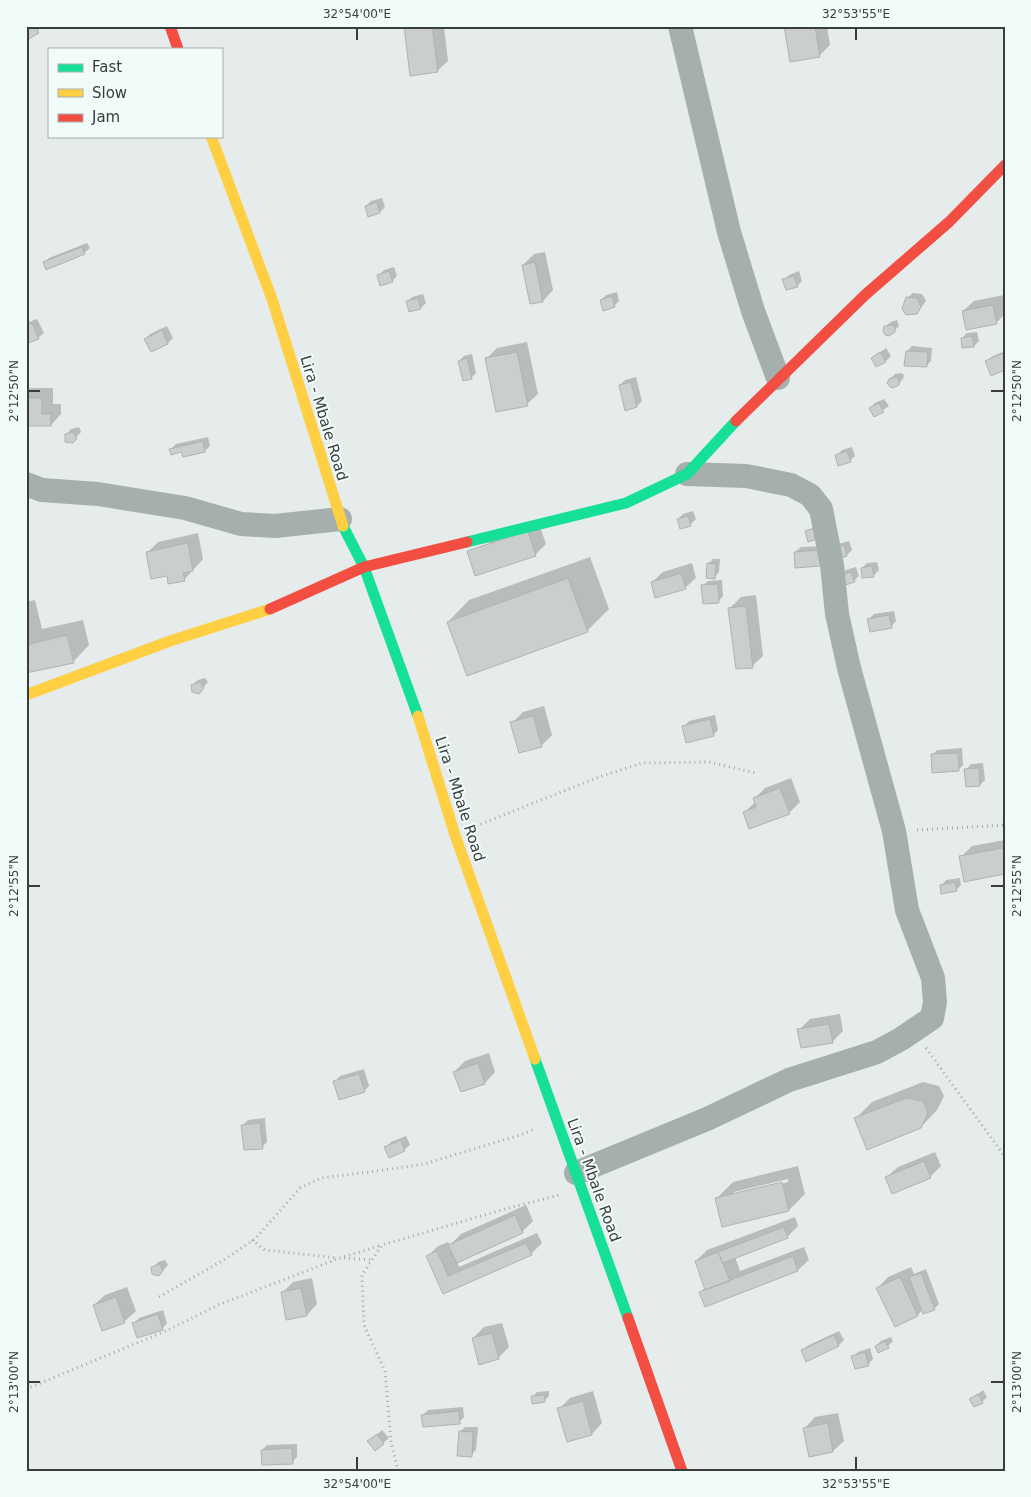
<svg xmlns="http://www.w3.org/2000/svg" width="1031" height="1497" viewBox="0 0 1031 1497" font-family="'DejaVu Sans',sans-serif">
	<rect width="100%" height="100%" fill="#e6ebeb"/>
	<!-- shadow -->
	<path fill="#0003" fill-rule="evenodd" d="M27 26H43L29 37 26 32Z
		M406 26H444L448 61 437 71Z
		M786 26H827L830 45 819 56Z
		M382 198 385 207 380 212 369 215 366 206 371 201Z
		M87 243 90 248 84 253 44 263 49 258Z
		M545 252 553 290 543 301 523 265 534 254Z
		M394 267 397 276 392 281 379 275 384 270Z
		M799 271 802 281 797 286 784 280 789 275Z
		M617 292 619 301 614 306 601 300 606 295Z
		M913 293 922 294 926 301 917 313 907 298Z
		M423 294 426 303 421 308 410 311 407 302 412 297Z
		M1004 295 1005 314 996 323 963 311 974 301Z
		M37 319 44 333 38 338 26 343V323Z
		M897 320 899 326 894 331 885 327 891 322Z
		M167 326 173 338 168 343 151 351 145 339 150 334Z
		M977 332 979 341 974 346 962 338 967 333Z
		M527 342 538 394 527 404 486 359 497 348Z
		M912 346 932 348 931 361 926 366 907 351Z
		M886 348 891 356 886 361 876 366 872 358Z
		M1005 351V369L986 362 991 357Z
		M472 354 476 373 471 378 459 361 464 356Z
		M901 373 904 375 903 379 898 384 890 379 895 374Z
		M636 377 642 401 637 406 620 385 625 380Z
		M30 388H53V404H61V414L51 425H26V392Z
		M884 399 889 406 874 416 870 408 875 403Z
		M79 427 81 432 72 442 66 435 71 429Z
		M208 437 210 446 205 451 184 456 182 451 171 449 176 444Z
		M852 447 855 456 850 461 837 455 842 450Z
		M693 511 696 519 691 524 681 528 678 519 683 514Z
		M538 521 546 544 535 555 479 540Z
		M198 533 203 559 184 580 168 574 147 553 158 542Z
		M849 541 852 550 847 555 838 544Z
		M825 546 826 560 795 552 801 547Z
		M590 557 609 609 587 631 448 622 469 600Z
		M713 559H720L719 572 714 578 708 564Z
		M877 562 879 570 874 575 862 568 867 563Z
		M692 563 696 578 685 588 652 582 663 572Z
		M856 567 859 576 854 581 840 576 846 570Z
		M722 580 723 596 718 602 702 586 708 581Z
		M756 595 763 656 752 666 730 608 741 597Z
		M35 600 42 629 83 620 89 645 73 662 26 672V602Z
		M894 611 896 621 891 627 869 619 874 614Z
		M205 678 208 682 199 692 192 685 198 680Z
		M544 706 552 735 541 746 512 723 523 712Z
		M715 715 718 730 713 735 684 726 689 721Z
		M962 748 963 765 958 770 932 755 937 750Z
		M983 763 985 780 980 785 966 770 971 764Z
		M791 778 800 802 789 813 745 812 755 802 754 799 765 788Z
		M1005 840V873L961 857 972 846Z
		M960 878 961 885 956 890 941 886 946 880Z
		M840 1014 843 1031 832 1042 799 1030 810 1019Z
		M489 1053 495 1072 485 1083 461 1091 454 1072 465 1061Z
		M364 1069 369 1086 364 1091 335 1082 340 1076Z
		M923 1082 939 1086 944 1096 937 1110 921 1127 855 1119 872 1102Z
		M265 1118 267 1142 262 1147 243 1125 248 1120Z
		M406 1136 410 1145 404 1150 386 1147 391 1142Z
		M935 1152 941 1166 930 1177H887L898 1167Z
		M798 1166 805 1194 789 1210 717 1198 733 1182ZM788 1179V1182L734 1194V1192Z
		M526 1205 533 1221 522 1232 457 1261 459 1267 537 1233 542 1243 531 1254 443 1292 428 1256 438 1246 448 1242 450 1245 461 1234Z
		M795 1217 798 1226 787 1237 735 1257 740 1271 804 1247 809 1260 798 1270 705 1305 700 1292 706 1287 696 1261 707 1250Z
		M165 1260 168 1265 159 1275 153 1268 158 1262Z
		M911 1267 914 1274 926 1269 939 1304 934 1309H923L918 1315 895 1325 878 1288 888 1277Z
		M312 1278 317 1304 307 1315 282 1293 293 1282Z
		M127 1287 136 1311 125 1321 103 1329 94 1305 105 1295Z
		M163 1310 167 1323 162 1329 134 1323 139 1318Z
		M502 1323 509 1347 498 1358 473 1338 484 1327Z
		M839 1331 844 1340 839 1345 807 1360 802 1351 807 1346Z
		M891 1337 893 1341 888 1346H876L881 1341Z
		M870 1348 873 1359 868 1365 853 1357 858 1352Z
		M983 1390 987 1397 982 1402 971 1399Z
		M549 1391V1396L544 1401 532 1397 537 1392Z
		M593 1391 602 1423 592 1434 559 1409 570 1398Z
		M463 1407 464 1417 459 1422 423 1415 428 1410Z
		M838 1413 844 1441 833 1451 805 1428 815 1417Z
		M465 1427H478L476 1450 471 1455 460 1432Z
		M382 1430 389 1438 375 1450 374 1437Z
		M297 1444V1457L292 1462 262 1450 267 1445Z"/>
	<!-- building -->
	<path fill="#cacfce" stroke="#afb3b3" d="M27 26H35L39 33 29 39 26 35Z
		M404 26H432L438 72 410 76Z
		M784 26H815L820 57 790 62Z
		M377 202 380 213 368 217 365 206Z
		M82 247 85 254 46 270 43 262Z
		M535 262 543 302 530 304 522 265Z
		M389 271 393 282 380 286 377 275Z
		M794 276 798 287 786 290 782 279Z
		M612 296 615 307 603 311 600 300Z
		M906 297 917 298 921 307 917 314 906 315 902 309Z
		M418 298 421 309 409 312 406 301Z
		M993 305 997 324 966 330 962 311Z
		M32 323 39 339 26 344V325Z
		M892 325 895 328V332L889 336 885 335 883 331 884 326Z
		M162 330 168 344 151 352 144 339Z
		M972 336 974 347 962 348 961 338Z
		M906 351 928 352 927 367 904 366Z
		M517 352 528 406 496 412 485 358Z
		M880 352 886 362 876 367 871 358Z
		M1005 352V370L991 376 985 361Z
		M467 358 472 379 463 381 458 361Z
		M896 377 899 380V385L893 388 890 387 887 383 889 379Z
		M631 382 637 407 625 411 619 385Z
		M26 398H42V414H51V426H26Z
		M879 403 884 412 874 417 869 408Z
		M73 432 77 438 73 443 65 442V434Z
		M203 441 205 452 183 457 181 452 171 455 169 449Z
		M847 451 851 462 838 466 835 455Z
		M688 516 691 526 680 529 677 519Z
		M817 527 820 538 808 542 805 531Z
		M528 531 536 556 475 576 467 551Z
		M188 543 193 571 183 573 185 581 168 584 167 576 151 579 146 552Z
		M844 545 847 556 835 560 832 549Z
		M820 550 821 566 795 568 794 552Z
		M707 563 716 564 715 579 706 578Z
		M872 566 874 577 862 578 861 568Z
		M851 572 855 582 842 586 839 575Z
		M681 573 686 589 655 598 651 582Z
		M568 578 588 632 467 676 447 622Z
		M718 584 719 603 703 604 701 585Z
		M746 606 753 668 736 669 728 608Z
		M889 615 892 628 870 632 867 619Z
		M67 635 74 663 26 673V645Z
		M200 682 204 688 199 694 192 692 191 685Z
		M533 716 542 747 519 753 510 722Z
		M710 719 714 736 686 743 682 726Z
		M958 753 959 771 932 773 931 754Z
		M979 768 980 786 966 787 964 769Z
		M780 788 790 814 749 829 743 812 756 807 753 798Z
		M1003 848 1005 874 964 882 959 856Z
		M955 882 957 891 941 894 940 885Z
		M829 1024 833 1043 801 1048 797 1029Z
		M478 1063 485 1084 461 1092 453 1072Z
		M359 1074 365 1092 339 1100 333 1081Z
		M906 1098 923 1101 928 1113 921 1128 867 1150 854 1118Z
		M260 1123 263 1149 244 1150 241 1125Z
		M401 1140 405 1151 389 1158 384 1147Z
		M924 1161 931 1178 892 1194 885 1177Z
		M782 1182 789 1211 722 1227 715 1198Z
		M515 1215 523 1233 457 1263 448 1245Z
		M784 1227 788 1238 723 1263 718 1252Z
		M526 1243 532 1255 443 1294 426 1256 437 1251 448 1276Z
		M718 1252 730 1281 705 1290 695 1261Z
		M793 1256 798 1271 705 1307 699 1292Z
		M160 1264 163 1271 159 1276 152 1274 151 1267Z
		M921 1273 935 1310 923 1314 909 1277Z
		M900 1277 918 1316 895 1327 876 1288Z
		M301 1288 307 1316 286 1320 281 1292Z
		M116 1297 125 1323 102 1331 93 1305Z
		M158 1314 163 1330 137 1338 132 1323Z
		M492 1333 499 1359 479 1365 472 1338Z
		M834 1335 839 1346 806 1362 801 1350Z
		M885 1341 889 1348 878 1353 875 1346Z
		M865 1352 869 1366 855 1369 851 1356Z
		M978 1394 983 1403 974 1407 969 1399Z
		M544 1395 545 1402 532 1404 531 1396Z
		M583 1401 592 1435 567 1442 557 1408Z
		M459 1411 460 1424 423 1427 421 1415Z
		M828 1423 833 1452 809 1457 803 1428Z
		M459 1431 473 1432 472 1457 457 1456Z
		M377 1434 384 1444 375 1451 367 1441Z
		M292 1448 293 1464 262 1465 261 1450Z"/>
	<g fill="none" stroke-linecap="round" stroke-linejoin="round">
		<!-- path -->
		<path stroke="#a3acaa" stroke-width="3" stroke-dasharray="1 4" stroke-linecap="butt" d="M476 826 599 777 642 763 709 762 756 773
			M917 830 1005 825
			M926 1048 1005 1157
			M252 1240 265 1250 338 1258
			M344 1258 373 1260
			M159 1297 227 1258 255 1239 300 1188 321 1178 377 1171 424 1164 520 1135 535 1129
			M26 1389 166 1331 218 1305 340 1258 382 1245
			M398 1471 391 1442 385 1371 364 1325 362 1275 382 1245 505 1209 559 1195"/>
		<!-- street -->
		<path stroke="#a4afae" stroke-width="24" d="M680 26 729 232 753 311 778 378
			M26 484 42 490 98 494 185 508 241 524 275 526 340 519
			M576 1173 707 1119 789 1080 877 1052 901 1039 932 1018 935 1002 933 978 907 910 894 831 849 668 837 614 832 565 821 509 810 495 791 485 746 476 687 474"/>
		<!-- fast -->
		<path stroke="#16e098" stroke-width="11" d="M343 526 364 567 418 716
			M467 542 626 503 687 474 736 421
			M535 1059 628 1318"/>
		<!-- slow -->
		<path stroke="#ffcf43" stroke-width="11" d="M211 136 272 299 343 526
			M26 695 170 641 270 609
			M418 716 455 835 535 1059"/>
		<!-- jam -->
		<path stroke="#f24e42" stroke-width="11" d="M170 26 178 49
			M736 421 865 295 949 222 1005 165
			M270 609 364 567 467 542
			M628 1318 682 1471"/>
	</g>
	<!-- ticks -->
	<path fill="none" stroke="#393d3d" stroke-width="2" d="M357 28V40M856 28V40M28 391H40M991 391H1004M28 886H40M991 886H1004M28 1382H40M991 1382H1004M357 1457V1470M856 1457V1470"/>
	<g text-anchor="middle" stroke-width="4" stroke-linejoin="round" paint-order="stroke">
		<!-- street labels -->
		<g font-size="15" fill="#393d3d" stroke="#f1fbfa">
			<text transform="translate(324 418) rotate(73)" y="5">Lira - Mbale Road</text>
			<text transform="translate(460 799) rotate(72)" y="5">Lira - Mbale Road</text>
			<text transform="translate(594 1180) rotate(70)" y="5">Lira - Mbale Road</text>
		</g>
	</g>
	<!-- border -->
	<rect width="1031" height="1497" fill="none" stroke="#f1fbfa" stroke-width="55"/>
	<!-- legend -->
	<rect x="48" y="48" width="175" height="90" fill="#f1fbfa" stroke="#a7afae"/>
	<rect x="58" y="64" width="25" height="8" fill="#16e098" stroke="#a7afae"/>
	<text x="92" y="72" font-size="15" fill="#393d3d">Fast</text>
	<rect x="58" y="89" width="25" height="8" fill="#ffcf43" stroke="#a7afae"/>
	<text x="92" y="98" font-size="15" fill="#393d3d">Slow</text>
	<rect x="58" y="114" width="25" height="8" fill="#f24e42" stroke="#a7afae"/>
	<text x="92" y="122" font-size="15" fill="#393d3d">Jam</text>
	<rect x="28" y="28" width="976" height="1442" fill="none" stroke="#393d3d" stroke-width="2"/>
	<g font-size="12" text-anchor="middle" fill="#393d3d">
		<text x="357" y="18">32°54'00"E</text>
		<text x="856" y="18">32°53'55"E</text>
		<text transform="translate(1017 391) rotate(-90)" y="4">2°12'50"N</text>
		<text transform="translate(14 391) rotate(-90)" y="4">2°12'50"N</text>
		<text transform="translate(1017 886) rotate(-90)" y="4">2°12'55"N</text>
		<text transform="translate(14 886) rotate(-90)" y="4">2°12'55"N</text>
		<text transform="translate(14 1382) rotate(-90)" y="4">2°13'00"N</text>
		<text transform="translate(1017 1382) rotate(-90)" y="4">2°13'00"N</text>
		<text x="357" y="1488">32°54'00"E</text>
		<text x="856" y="1488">32°53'55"E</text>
	</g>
</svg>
